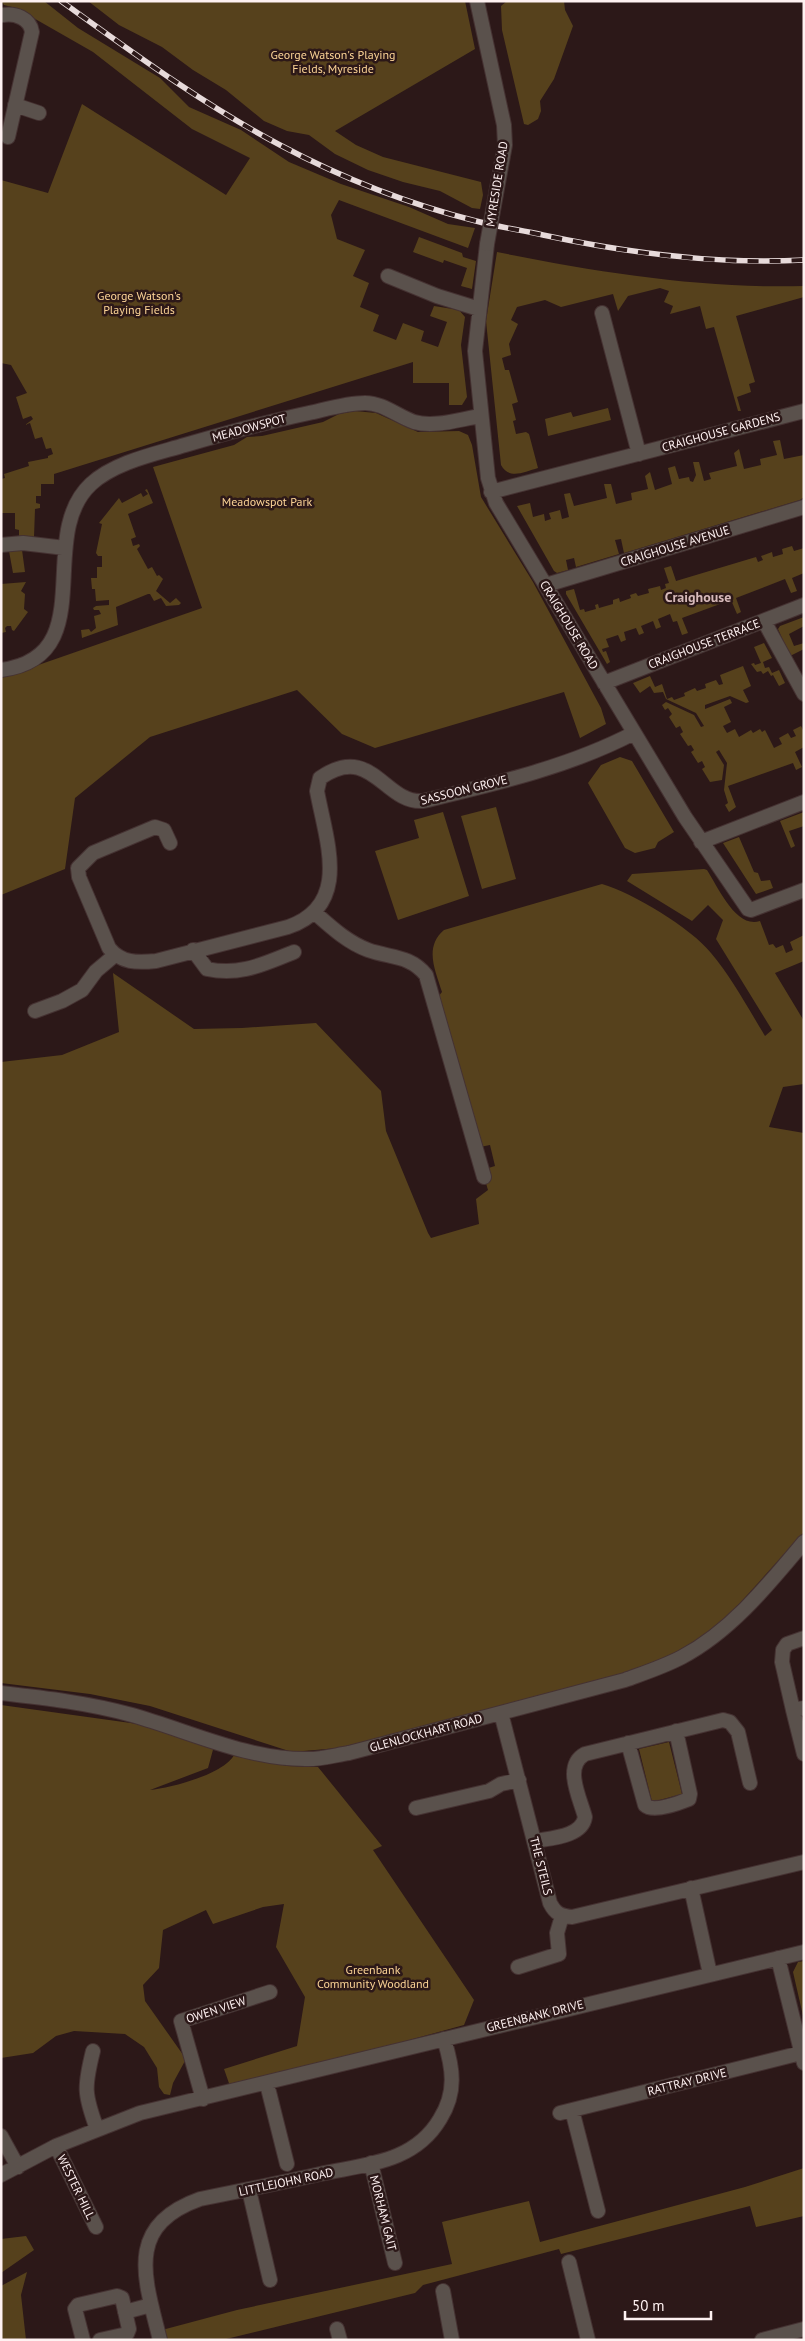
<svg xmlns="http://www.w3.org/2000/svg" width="805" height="2341" viewBox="0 0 805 2341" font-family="'PT Sans',sans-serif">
<rect width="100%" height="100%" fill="#2c1818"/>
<path fill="#56411c" d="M1 1H44L78 28 160 78 189 107 241 130 289 162 341 184 409 207 448 224 475 228 468 248 339 200 331 215 337 239 365 250 353 276 369 283 360 307 379 315 373 331 396 340 403 323 424 331 421 341 438 347 447 322 430 316 434 306 459 310 465 317 461 345 467 397 462 405H449V383H413V362L54 474V484H41V496H36V503L40 504V508L35 509 34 537 19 536V530L15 529V513H1V479L5 478 4 474 29 466 28 462 48 458V456L53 454 51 448 46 449 42 437 35 439 30 423 25 425 33 419 31 416 23 419 16 397 27 393 11 365 1 363V180L48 193 82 104 226 195 250 158 192 129 93 52 16 8 4 5Z
M88 1H465L475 49 335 131 356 145 383 157 481 182 483 195 480 209 472 208 440 191 403 182 368 170 335 154 309 135 287 131 264 121 226 90 193 70 162 47 119 25Z
M507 1H564L565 10 573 26 554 79 540 101 541 111 538 119 528 125 524 124 502 30 501 6Z
M419 237 462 253 463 257 476 261 472 289 461 286 467 268 444 260 443 263 413 252Z
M497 252C596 272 703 289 804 286V297L736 316 755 382 749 384 751 392 737 397 741 411H738L714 327 706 329 700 306 670 314 673 306 664 302 669 291 660 288 628 296 618 311 613 294 561 307 545 300 517 307 511 320 518 324 509 344 511 355 502 358 505 370H509L518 402 512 404 516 420 513 421 516 434 526 432 529 434 538 468C524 472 509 480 501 465L486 321Z
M608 408 611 420 548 436 545 419 571 412 573 417Z
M355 411 376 413 418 432 459 431 468 435 472 445 481 497 533 582 601 708 606 724 580 738 564 692 375 748 342 734 297 690 150 737 75 798 65 869 1 895V678L202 608 153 467 234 445 247 437 262 436 323 422 339 414Z
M780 440 784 459 804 455V497L800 500 624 553 621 539 615 540 619 554 576 567 574 558 566 560 568 570 557 573 554 571 517 506 530 503 533 517 544 514 545 521 551 519 549 513 560 510 562 519 569 517 564 494 570 493 574 506 607 498 604 484H611L616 504 632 500 631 493 648 489 645 476 650 472 655 490 672 484 668 468 675 466 679 479 689 477 690 481 693 482 696 475 693 462H699L704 481 711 479 709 473 737 466 734 453 739 449 744 469 761 465 760 459 777 455 773 441Z
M147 489 153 503 128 514 136 537 131 539 133 546 139 544 140 546 137 549 148 569 152 567 157 576 159 575 163 579 156 591 170 603 176 598 181 603 179 605 166 606 161 598 154 601 150 594H148L116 607 118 625 82 638 81 630 89 629 91 632 96 628 94 616 101 614 99 610H94L93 608 96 606 109 605V600L96 601 95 589H92L91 578H97V567H102V556H98L96 553 102 524 99 523 119 498 122 503 141 493 143 497 148 494 145 490Z
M792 546 794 551 804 548V573L792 578 797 591 791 593 785 579 736 598 741 612 737 614 731 600 682 618 688 633 682 635 677 621 673 622 670 614 658 619 661 627 656 629 653 621 641 626 644 633 639 635 636 628 624 632 626 640 621 642 618 635 606 639 609 647 602 649 603 652 606 651 610 662 607 664 566 594V591L574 589 580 610 584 609 585 612 596 609 595 605 598 604 599 608 613 604V600L619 598 620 602 631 598 630 595 636 593 638 596 649 593 648 589 660 586 661 590 666 588 665 584 669 583 664 568 671 566 676 581 756 557 758 562 763 560 761 556 772 552 773 557 783 554 782 549Z
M22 550 25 572 13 573 9 551Z
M26 582 21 591 25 594 24 609 28 612 14 631 12 630 11 626H7L5 628 6 632 1 633V584Z
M804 617V626L789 634 794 646 804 643V649L790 656 778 629 780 626Z
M764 643 772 658 763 662 765 668 769 667 772 673 779 670 785 683 779 686 773 675 771 676 768 671 763 674 761 671 757 672 751 664 754 663 755 665 761 663 754 647Z
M743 666 751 686 743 690 749 702 746 703 730 696 705 705V709L730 699 732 703 724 707 731 722 723 726 727 733 735 729 739 737 751 730 753 733 760 729 762 732 765 730 774 748 782 744 779 738 788 733 791 738 796 736 793 730 801 726 804 732V747L795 752 802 767 796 770 793 763 728 786 736 807 729 812 725 805 728 803 724 790 727 763 719 750 716 752 724 765 722 780 710 782 702 769 705 767 702 761 698 763 691 752 694 750 691 745 688 746 680 734 683 732 680 726 676 728 669 717 672 714 668 708 665 710 662 705 666 702 694 715 701 727 704 726 696 713 666 699 663 692 654 693 650 686 640 693 633 683 650 676 655 687 662 684 667 699 672 697 674 700 685 696 684 693 695 688 697 691 706 688 705 684 716 680 719 685 723 684 720 675Z
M620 757 632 761 674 832 658 842 655 848 635 853 625 848 588 783 601 765Z
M496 807 516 879 482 889 461 816Z
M443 812 469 896 398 920 375 851 419 838 414 820Z
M804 812V826L789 831 795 846 791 848 780 821Z
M739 837 754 872 758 873 761 881 770 880 773 888 756 894 723 843Z
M704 869 707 870C718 887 736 929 760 921L769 945 773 944 776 948 783 945 786 953 793 950 790 942 804 935V961L775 973 804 1021V1084L783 1087 769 1127 804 1133V1532L740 1603 711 1631 668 1657 641 1668 537 1698 338 1748 292 1752 150 1706 90 1694 1 1683V1062L62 1055 119 1032 113 973 194 1029 242 1028 316 1023 381 1091 386 1131 428 1233 431 1238 479 1224 476 1199 488 1190 482 1170 495 1166 490 1145 480 1147 438 997 442 992C435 970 424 947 444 930L602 884C633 893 691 928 711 953 732 978 748 1008 765 1036L772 1030 716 939 723 920 708 905 692 921 627 881 632 874Z
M1 1705 145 1725 214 1746 208 1768 150 1790C171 1788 224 1774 234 1755L288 1766 318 1767 382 1846 373 1850 474 2000 464 2025 231 2089 224 2069 297 2046 305 1997 276 1947 284 1904 263 1907 213 1924 206 1910 163 1930 159 1968 143 1985 145 2001 186 2059 173 2083 170 2095 164 2094 159 2087 157 2068 144 2047 125 2034 74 2031 56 2036 33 2053 1 2058Z
M669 1742 682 1794 652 1802 639 1749Z
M804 1961V2020L793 1972 798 1962Z
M804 2168V2216L756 2227 750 2206 561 2254 559 2249 423 2285 415 2293 222 2340H165L162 2330 237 2310 452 2264 442 2222 529 2201 540 2242 745 2187Z
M26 2236 34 2250 1 2273V2239Z
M27 2272 21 2295 26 2340H1V2286Z"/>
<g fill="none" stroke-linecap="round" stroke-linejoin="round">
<g stroke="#453232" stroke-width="16">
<path id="minor" d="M477 1 504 125 505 145 496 194
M3 15C15 13 30 18 32 32L8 137
M15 105 39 113
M487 244 475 351 488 478 496 503 685 817 748 909 751 910 804 890
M388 276 437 296 479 309
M602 313 639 454
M491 492 804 411
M1 545 23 543 65 548
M546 585 804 507
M764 621 804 694
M1 670C103 657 34 537 91 484 115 462 155 454 185 445 226 433 267 422 309 413 327 409 347 403 365 403 383 403 397 416 414 422 435 428 460 419 481 416
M604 683 804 605
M701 842 804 802
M170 843 164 830 155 827 93 853 78 868 79 877 109 948C121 963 137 963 156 961L288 927C352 905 326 841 317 791L320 778C372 742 384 804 423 801 494 784 569 767 634 733
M314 912C331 927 347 942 368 950 390 958 410 955 426 975L484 1177
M193 950 207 969C241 976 263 964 294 952
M35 1011 62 1001 82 990 96 971 115 955
M1 1693C45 1698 89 1703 132 1715 189 1731 248 1760 308 1759 322 1759 336 1755 349 1753L625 1680C644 1673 663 1667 682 1657 731 1631 768 1585 804 1542
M804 1708 793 1710 804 1754
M793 1710 782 1662 783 1650 787 1644 804 1638
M501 1713 550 1903C555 1913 560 1916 572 1917L804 1862
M628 1743 645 1805C653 1813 679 1803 689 1799L690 1794 676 1731
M416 1808 489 1791 501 1784 519 1780
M535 1841C550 1838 582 1837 585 1817 580 1798 563 1766 585 1754L723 1720 730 1722 738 1732 750 1783
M691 1888 710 1974
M778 1958 804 2063
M518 1967 559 1954 557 1933 562 1916
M93 2051C84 2087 84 2094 97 2129
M267 2084 287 2164
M203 2099 181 2021 270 1992
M572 2110 598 2211
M560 2113 801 2053
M1 2136 18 2167
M56 2146 96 2227
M371 2163 395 2263
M1 2175 56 2146 140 2113 804 1952
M249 2190 270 2280
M569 2262 588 2340
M443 2291 452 2340
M125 2312 151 2305
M337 2329 340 2340
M83 2340 75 2309 78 2305 117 2296 122 2298 129 2329 127 2334 100 2340
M160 2340C145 2279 124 2226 200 2199 240 2191 280 2183 320 2174 366 2164 414 2163 440 2119 457 2092 453 2068 444 2039
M762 2340 804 2329"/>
</g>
<use href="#minor" stroke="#5a514c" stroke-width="14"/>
<g stroke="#e7dada" stroke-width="5.5">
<path id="rail" d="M61 1C132 52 204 105 280 145 342 178 408 204 476 221 498 227 521 230 543 235 628 253 716 265 804 260"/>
</g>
<use href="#rail" stroke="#2c1818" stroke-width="4" stroke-dasharray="11" stroke-linecap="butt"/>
<g stroke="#453232" stroke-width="16" stroke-linecap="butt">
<path id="minor-bridge" d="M487 244 496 194"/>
</g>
<use href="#minor-bridge" stroke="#5a514c" stroke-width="14"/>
</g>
<g text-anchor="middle" stroke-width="5" stroke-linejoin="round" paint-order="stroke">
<g font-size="12" fill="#fcd496" stroke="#2c1818">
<text x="333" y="59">George Watson's Playing<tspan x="333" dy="14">Fields, Myreside</tspan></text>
<text x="139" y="300">George Watson's<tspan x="139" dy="14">Playing Fields</tspan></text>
<text x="267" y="506">Meadowspot Park</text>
<text x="373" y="1974">Greenbank<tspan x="373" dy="14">Community Woodland</tspan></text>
</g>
<g font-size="12" fill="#fef1f1" stroke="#2c1818">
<text transform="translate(497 184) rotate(-81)" y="4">MYRESIDE ROAD</text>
<text transform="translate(249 428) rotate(-15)" y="4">MEADOWSPOT</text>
<text transform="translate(721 432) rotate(-15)" y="4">CRAIGHOUSE GARDENS</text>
<text transform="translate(675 546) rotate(-17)" y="4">CRAIGHOUSE AVENUE</text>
<text transform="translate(569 625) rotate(59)" y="4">CRAIGHOUSE ROAD</text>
<text transform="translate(704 644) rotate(-21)" y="4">CRAIGHOUSE TERRACE</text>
<text transform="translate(464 790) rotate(-14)" y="4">SASSOON GROVE</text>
<text transform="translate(426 1733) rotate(-15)" y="4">GLENLOCKHART ROAD</text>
<text transform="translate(541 1866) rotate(76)" y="4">THE STEILS</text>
<text transform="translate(216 2010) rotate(-18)" y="4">OWEN VIEW</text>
<text transform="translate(535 2016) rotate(-14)" y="4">GREENBANK DRIVE</text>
<text transform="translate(687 2082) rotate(-14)" y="4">RATTRAY DRIVE</text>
<text transform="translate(286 2182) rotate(-12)" y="4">LITTLEJOHN ROAD</text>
<text transform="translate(76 2187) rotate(64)" y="4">WESTER HILL</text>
<text transform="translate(383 2213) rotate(76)" y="4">MORHAM GAIT</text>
</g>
<g font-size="14" font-weight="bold" fill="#d7baba" stroke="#2c1818">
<text x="698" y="602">Craighouse</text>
</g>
</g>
<rect width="805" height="2341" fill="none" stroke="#fef1f1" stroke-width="5"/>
<path d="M625 2311v8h86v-8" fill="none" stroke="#fef1f1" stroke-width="2.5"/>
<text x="632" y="2311" font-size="15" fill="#fef1f1" stroke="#2c1818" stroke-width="4" paint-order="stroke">50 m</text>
</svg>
